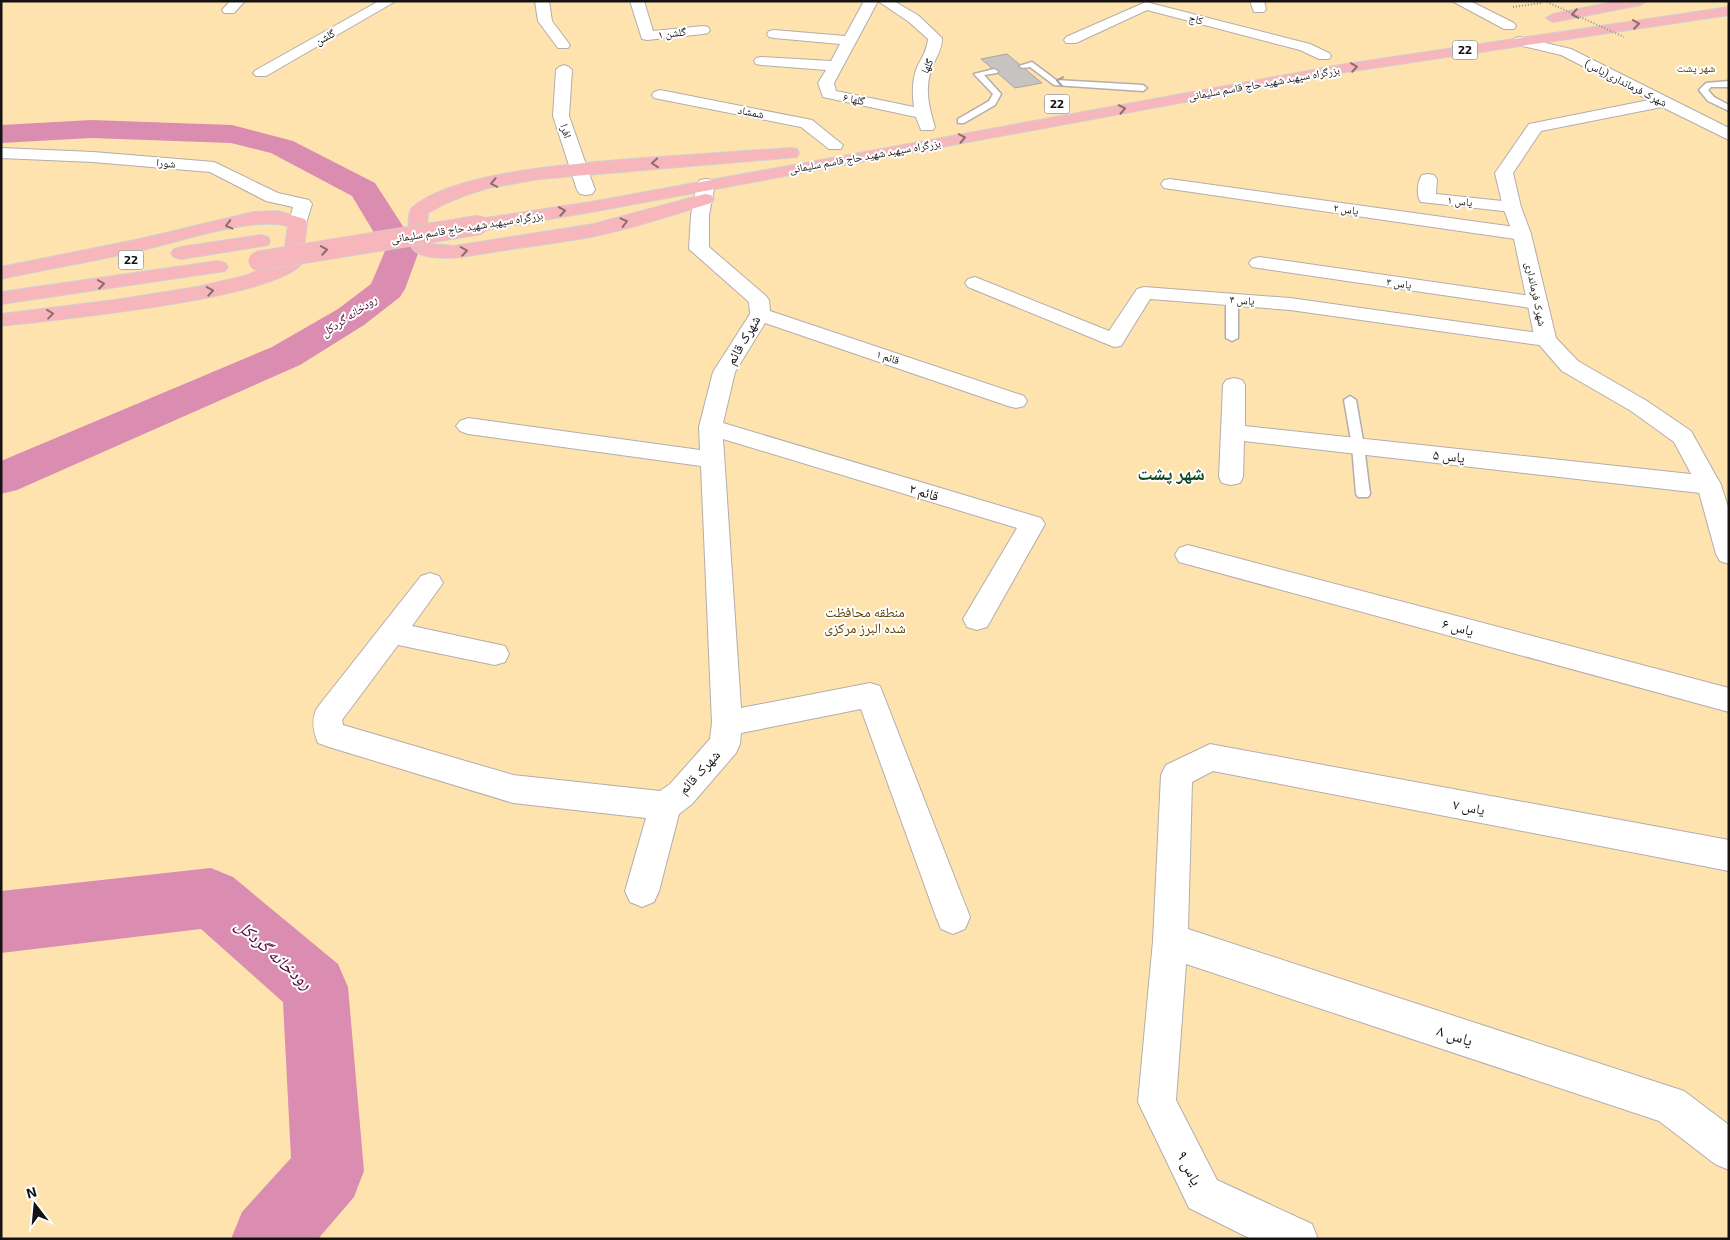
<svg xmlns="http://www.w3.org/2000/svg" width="1730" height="1240" viewBox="0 0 1730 1240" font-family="'Exo 2','Noto Naskh Arabic',sans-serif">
<rect width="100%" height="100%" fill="#f9f4f2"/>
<path fill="#ffe3ae" d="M1 1H1729V1239H1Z"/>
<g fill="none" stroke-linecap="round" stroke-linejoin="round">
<path fill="#da8db1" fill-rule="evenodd" d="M91 120 232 125 293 141 375 183 419 251 405 289 400 297 364 325 300 365 17 490 1 494V461L272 347 338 309 371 284 385 251 352 196 271 153 231 143 91 138 1 143V125Z
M211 868 233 877 338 964 348 987 364 1171 354 1197 318 1239H231L242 1212 291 1158 283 1002 201 929 1 953V891Z"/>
</g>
<path fill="#c7c3c0" stroke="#a8a4a1" d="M1007 54 1042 83 1015 88 981 59Z"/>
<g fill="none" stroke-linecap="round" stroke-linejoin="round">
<g stroke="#b3adac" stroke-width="3">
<path id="service" d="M1032 62 1056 80 1143 85 1147 88 1143 91 1054 85 1030 67 1023 68 1019 66Z
M994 69 998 71 997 73 984 75 1001 94 995 105 964 123H958V119L989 101 993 94 974 74Z
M1729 81V87H1711L1708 90 1714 97 1729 105V111L1708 101 1699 90 1706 83Z
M1232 296 1238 299V338L1232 341 1226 338V299Z
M1350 396 1356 400 1364 446 1370 494 1368 497H1358L1356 494 1352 446 1344 400Z"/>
</g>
<g stroke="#b3adac" stroke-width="2">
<path id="minor" d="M230 1H245L234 13H224L222 10Z
M379 1H396L266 76H256L253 73 256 70Z
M535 1H549L552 21 570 45 568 48H558L538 21Z
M630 1H644L653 31 703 26 708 27 710 30 708 33 703 34 647 40 642 39Z
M864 1H894L919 16 942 38C942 50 936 57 932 68 924 87 929 108 935 127L933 130H921L916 117 823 97 818 83 826 70 761 65 756 64 754 61 756 58 761 57 831 61 840 44 774 38 769 37 767 34 769 31 774 30 845 36ZM878 1 909 22 928 39C927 49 923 56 918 65 912 78 912 93 914 107L836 91 834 83Z
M1250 1H1264L1266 9 1264 12H1254Z
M1146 2 1310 44 1329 53 1331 56 1329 59H1319L1300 50 1147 10 1076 43H1066L1064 40 1066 37Z
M564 65 569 67 572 70 569 116 595 190 592 194 586 195 580 194 577 190 553 116 556 70 559 67Z
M660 90 812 120 843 145 841 149H829L801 127 654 98 652 95 654 92Z
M1 148 93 152 214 162 278 193 309 200 312 204 305 227 298 229 291 227 289 223 293 207 266 201 210 172 93 162 1 158Z
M1428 174 1434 175 1437 179 1436 194 1512 202 1518 203 1521 207 1518 211 1512 212 1421 202C1416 196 1417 182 1422 175Z
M706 179 712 180 715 184 709 215V247L766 296 769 300 770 311 1024 396 1027 401 1024 406 1016 408 1008 406 765 323 735 372 723 423 1041 518 1045 524 987 627 977 630 967 627 963 619 1017 528 723 439 741 708 870 683 880 686 970 917 965 929 953 934 941 929 936 917 861 709 741 733 740 744 736 753 692 804 679 814 659 891 654 902 642 907 630 902 625 891 646 818 513 803 329 747 318 743C313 731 311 720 317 708L421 576 430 573 439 576 443 583 412 626 505 646 509 654 505 662 495 665 398 645 342 720 343 725 513 775 660 791 670 784 710 739 712 723 701 466 468 434 460 431 456 426 460 421 468 418 700 450 699 427 713 372 750 314 749 302 689 249 691 215 697 184 700 180Z
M1170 179 1522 228 1529 230 1531 234 1529 238 1522 240 1164 188 1161 184 1164 180Z
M1259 257 1538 297 1545 299 1548 303 1545 307 1538 309 1252 267 1249 263 1252 259Z
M975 277 1109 331 1137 289 1144 287 1290 298 1546 334 1553 335 1557 340 1553 345 1546 346 1290 310 1150 299 1121 346 1114 347 968 287 965 283 968 279Z
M1234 378 1242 380 1245 385V426L1709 476 1718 479 1721 485 1718 491 1709 494 1244 441 1243 477 1240 483 1231 485 1222 483 1219 477 1223 385 1226 380Z
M1188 545 1729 688V712L1179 562 1175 555 1179 548Z
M1210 744 1729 840V871L1213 771 1192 782 1188 929 1684 1091 1729 1125V1170L1715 1164 1659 1121 1186 964 1176 1100 1217 1180 1312 1224 1318 1239H1251L1189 1208 1138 1102 1153 941 1161 775 1166 765Z"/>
</g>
<g stroke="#b3adac" stroke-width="2">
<path id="tertiary" d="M1452 1H1470L1514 23 1516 26 1514 29H1504Z
M1520 37 1571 49 1729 128V140L1662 107 1541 131 1513 173 1521 207 1531 234 1556 338 1578 361 1647 401 1691 431 1721 485 1729 510V564L1720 561 1716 554 1697 485 1674 442 1631 411 1562 371 1535 340 1513 234 1503 207 1495 173 1529 124 1649 100 1561 55 1515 44 1513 41 1515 38Z"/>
</g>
<g stroke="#d0d0d0" stroke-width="2">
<path id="trunk" d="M1618 1H1647L1640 5 1553 22 1546 18 1553 14Z
M1729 7V15L1346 72 591 212 479 231 472 229 470 225 472 221 479 219 591 202 1346 64Z
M791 148 797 149 799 153 797 157 539 179 488 188 466 195 444 204 428 213 427 226 430 244 454 246 594 224 705 194 711 195 714 199 711 203C673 215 634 228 595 236 566 242 535 245 505 250 482 253 438 265 416 252 410 248 410 239 409 232 409 225 407 212 413 207 457 170 587 163 644 158 693 155 742 151 791 148Z
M277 211 305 219 307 223 302 263C277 299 51 320 1 326V314L115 300 197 287 245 276 283 260 288 226C252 216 178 242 139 251 94 261 47 269 1 279V267L140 239 254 212Z
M261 235 268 237 270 241 268 245 181 259 174 257 171 253 174 249 181 247Z
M218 261 225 263 228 267 225 271 1 304V292Z"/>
</g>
<path stroke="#999594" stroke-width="2" stroke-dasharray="1 2" stroke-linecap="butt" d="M1513 7 1542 3"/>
<use href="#service" fill="#fff" fill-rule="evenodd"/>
<use href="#minor" fill="#fff" fill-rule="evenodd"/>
<use href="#tertiary" fill="#fff" fill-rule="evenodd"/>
<use href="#trunk" fill="#f6b6bb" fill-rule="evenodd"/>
<g stroke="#d0d0d0" stroke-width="21" stroke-linecap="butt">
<path id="trunk-bridge" d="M258 261 479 225"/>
</g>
<path stroke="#999594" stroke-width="2" stroke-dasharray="1 2" stroke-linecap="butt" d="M1547 2 1624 37"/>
<use href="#trunk-bridge" stroke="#f6b6bb" stroke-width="19"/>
</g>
<defs><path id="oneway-chevron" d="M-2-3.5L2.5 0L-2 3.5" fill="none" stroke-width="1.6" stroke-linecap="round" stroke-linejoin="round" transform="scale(1.25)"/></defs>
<g stroke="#906c6f">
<use href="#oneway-chevron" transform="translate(1575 14) rotate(170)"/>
<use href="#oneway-chevron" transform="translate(1636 24) rotate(-8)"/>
<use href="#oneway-chevron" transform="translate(1354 67) rotate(-9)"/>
<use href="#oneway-chevron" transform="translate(1122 109) rotate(-11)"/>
<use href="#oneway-chevron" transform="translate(962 138) rotate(-11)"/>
<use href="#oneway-chevron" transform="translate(655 163) rotate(175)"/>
<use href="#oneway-chevron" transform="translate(494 183) rotate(169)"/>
<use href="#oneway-chevron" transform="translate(562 211) rotate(-9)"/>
<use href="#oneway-chevron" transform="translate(624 222) rotate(-14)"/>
<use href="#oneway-chevron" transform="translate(229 225) rotate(165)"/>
<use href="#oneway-chevron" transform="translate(324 250) rotate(-9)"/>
<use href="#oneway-chevron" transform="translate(464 251) rotate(-9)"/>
<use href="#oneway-chevron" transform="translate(101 284) rotate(-8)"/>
<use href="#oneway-chevron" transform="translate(210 291) rotate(-10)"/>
<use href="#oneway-chevron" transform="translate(50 314) rotate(-7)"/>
</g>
<use stroke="#a1a0a0" href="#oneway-chevron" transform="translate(1060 81) rotate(-169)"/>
<g text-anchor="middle" stroke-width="4" stroke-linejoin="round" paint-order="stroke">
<g font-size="11" fill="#141212" stroke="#fff">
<text transform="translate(1196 19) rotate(15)" y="4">کاج</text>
<text transform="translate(672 33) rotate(-7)" y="4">گلشن ۱</text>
<text transform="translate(325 37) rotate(-29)" y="4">گلشن</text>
<text transform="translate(927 66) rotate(-65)" y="4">گلها</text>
<text transform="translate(1264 83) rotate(-10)" y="4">بزرگراه سپهبد شهید حاج قاسم سلیمانی</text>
<text transform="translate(1626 83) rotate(27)" y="4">شهرک فرمانداری(یاس)</text>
<text transform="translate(854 99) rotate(12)" y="4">گلها ۶</text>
<text transform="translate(751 112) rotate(11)" y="4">شمشاد</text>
<text transform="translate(566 131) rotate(72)" y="4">افرا</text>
<text transform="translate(865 156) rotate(-10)" y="4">بزرگراه سپهبد شهید حاج قاسم سلیمانی</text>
<text transform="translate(166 163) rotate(5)" y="4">شورا</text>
<text transform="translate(1460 201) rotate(6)" y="4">یاس ۱</text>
<text transform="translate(1346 209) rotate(8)" y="4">یاس ۲</text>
<text transform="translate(467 227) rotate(-9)" y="4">بزرگراه سپهبد شهید حاج قاسم سلیمانی</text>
<text transform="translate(1399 283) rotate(8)" y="4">یاس ۳</text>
<text transform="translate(1536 294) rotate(78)" y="4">شهرک فرمانداری</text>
<text transform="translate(1242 300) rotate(4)" y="4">یاس ۴</text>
<text transform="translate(888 357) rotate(19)" y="4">قائم ۱</text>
</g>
<g font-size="11" fill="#5b4101" stroke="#fff">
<text x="1696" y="72">شهر پشت</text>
</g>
<g fill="#fff" stroke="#5a5959" stroke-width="1">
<rect x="1452.5" y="40.5" width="25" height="19" rx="4"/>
<rect x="1044.5" y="94.5" width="25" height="19" rx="4"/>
<rect x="118.5" y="250.5" width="25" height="19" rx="4"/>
</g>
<g font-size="12" font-weight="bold" fill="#141212">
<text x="1465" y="54">22</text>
<text x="1057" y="108">22</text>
<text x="131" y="264">22</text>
</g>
<g font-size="12" font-style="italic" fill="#4f0a32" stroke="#fff">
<text transform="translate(349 316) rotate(-34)" y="4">رودخانه گردکل</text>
</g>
<g font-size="14" fill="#141212" stroke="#fff">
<text transform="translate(743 340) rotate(-60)" y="5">شهرک قائم</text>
<text transform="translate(1449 456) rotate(6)" y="5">یاس ۵</text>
<text transform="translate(924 492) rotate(17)" y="5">قائم ۲</text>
<text transform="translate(1458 627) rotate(15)" y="5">یاس ۶</text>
<text transform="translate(699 772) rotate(-47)" y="5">شهرک قائم</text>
<text transform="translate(1469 807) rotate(11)" y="5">یاس ۷</text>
</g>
<g font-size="14" fill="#5b4101" stroke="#fff">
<text x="865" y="617">منطقه محافظت<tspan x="865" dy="16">شده البرز مرکزی</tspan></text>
</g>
<g font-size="16" fill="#141212" stroke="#fff">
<text transform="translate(1455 1035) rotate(18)" y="6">یاس ۸</text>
<text transform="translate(1190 1168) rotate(63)" y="6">یاس ۹</text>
</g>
<g font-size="18" font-style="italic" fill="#4f0a32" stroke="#fff">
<text transform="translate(274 954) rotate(42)" y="6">رودخانه گردکل</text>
</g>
<g font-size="19" font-weight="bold" fill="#114827" stroke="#fff">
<text x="1171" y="480">شهر پشت</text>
</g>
</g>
<rect width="1730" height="1240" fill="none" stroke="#141212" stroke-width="5"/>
<g transform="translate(35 1205) rotate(344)" stroke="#ffffff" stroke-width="4" paint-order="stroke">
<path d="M0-4L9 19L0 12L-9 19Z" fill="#141212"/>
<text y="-8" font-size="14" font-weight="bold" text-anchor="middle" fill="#141212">N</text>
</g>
</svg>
